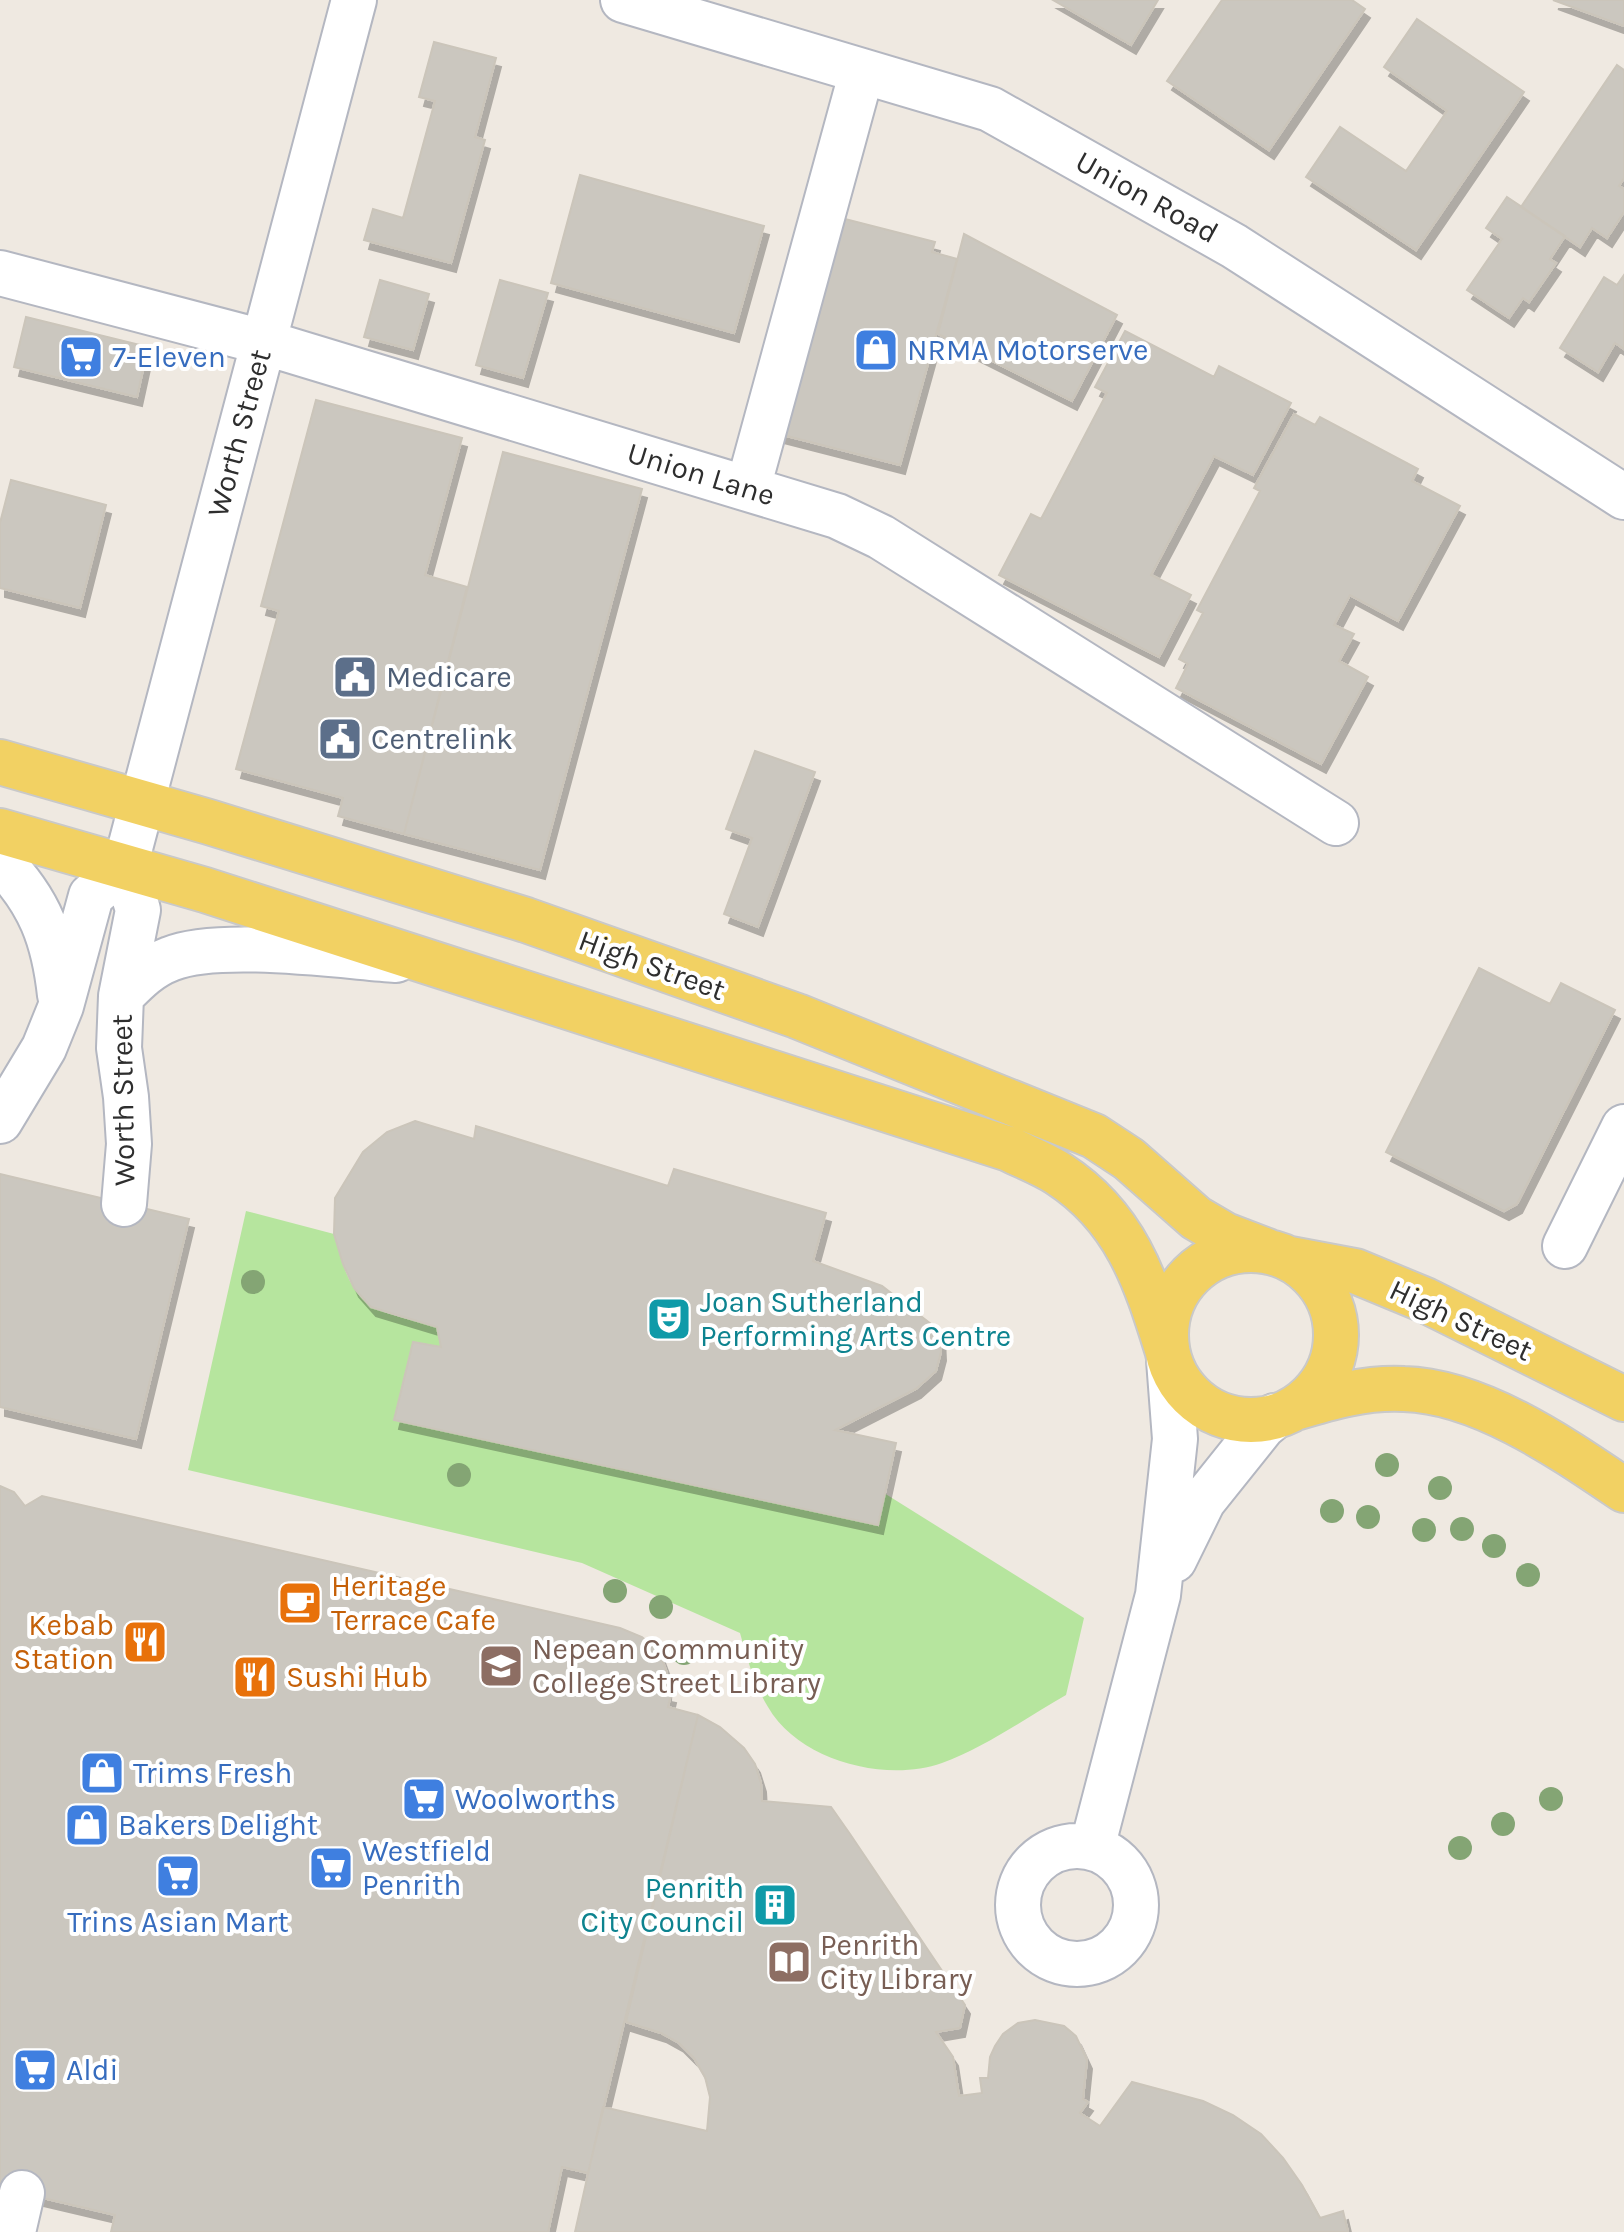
<svg xmlns="http://www.w3.org/2000/svg" width="1624" height="2232" viewBox="0 0 1624 2232" font-family="Karla,sans-serif">
<defs>
<filter id="shadow"><feDropShadow dx="5" dy="9" stdDeviation="0" flood-color="#0004"/></filter>
</defs>
<rect width="100%" height="100%" fill="#efe9e1"/>
<path fill="#b6e59e" d="M246 1211 334 1234C341 1258 348 1291 371 1306 383 1314 421 1322 437 1327L441 1347 413 1342 395 1420 877 1525 884 1493 1084 1618 1066 1695C1026 1718 985 1747 942 1763 886 1783 799 1761 768 1707 754 1684 747 1658 740 1633L582 1563 188 1470Z"/>
<path fill="#cbc7bf" stroke="#cbc5ba" stroke-width="2" filter="url(#shadow)" d="M1053 0H1158L1131 45Z
M1222 0H1352L1365 9 1269 150 1167 81Z
M1553 0H1624V26Z
M1417 19 1524 92 1416 250 1306 177 1340 127 1406 171 1447 111 1384 67Z
M434 42 496 58 475 137 485 140 451 263 364 240 373 209 403 218 435 101 419 97Z
M1617 65 1624 70V178L1619 186 1624 189V212L1607 238 1592 228 1580 247 1521 207Z
M580 175 764 226 734 333 551 283Z
M1507 197 1565 236 1550 259 1556 263 1529 302 1523 298 1509 318 1467 290 1502 239 1486 228Z
M841 218 935 242 932 252 957 259 900 465 775 433Z
M964 234 1117 315 1072 401 938 334Z
M1624 275V349L1615 343 1598 372 1560 348 1604 277 1617 285Z
M380 280 429 294 413 350 364 337Z
M500 280 548 293 523 378 476 365Z
M26 317 148 347 137 397 14 367Z
M1125 331 1214 377 1219 366 1291 403 1253 475 1214 456 1151 575 1191 595 1159 657 999 575 1031 514 1041 519 1107 393 1095 387Z
M316 400 462 438 425 575 467 587 404 834 338 816 343 798 236 769 279 611 261 606Z
M1294 414 1315 425 1320 417 1418 469 1412 481 1460 506 1398 621 1350 595 1334 625 1354 634 1339 661 1368 677 1321 764 1176 688 1188 664 1179 659 1203 613 1197 610 1260 491 1254 488Z
M503 452 642 489 540 870 404 834Z
M11 480 106 505 80 608 0 588V523Z
M755 751 815 772 758 927 724 914 752 838 726 829Z
M1479 968 1550 1004 1561 983 1615 1010 1517 1204 1504 1211 1386 1152Z
M415 1121 474 1139 476 1126 668 1186 674 1169 826 1213 813 1261 882 1286 940 1331 941 1352 936 1371 916 1389 835 1430 896 1443 878 1525 394 1420 413 1342 441 1347 437 1327 371 1307 354 1288 343 1264 334 1234 335 1198 363 1152 387 1132Z
M0 1174 189 1219 136 1439 0 1407Z
M0 1486 14 1492 25 1506 42 1496 620 1628 642 1637 659 1651 667 1673 666 1693 671 1694 668 1707 698 1715 588 2173 562 2167 548 2232H111L115 2215 0 2188Z
M698 1715 720 1727 744 1748 755 1764 761 1783 762 1801 831 1807 850 1834 965 2005 960 2028 936 2032 953 2057 959 2096 982 2093 980 2078H988L990 2057 995 2046 1003 2034 1018 2023 1035 2020 1064 2026 1076 2036 1087 2060 1083 2099 1088 2102 1080 2113 1100 2126 1132 2082 1203 2101 1233 2115 1261 2134 1283 2158 1302 2185 1320 2218 1343 2211 1348 2232H575L603 2107 707 2131 710 2097 705 2077 694 2058 679 2043 661 2033 626 2022Z"/>
<g fill="none" stroke-linecap="round" stroke-linejoin="round">
<g stroke="#b4b7c1" stroke-width="48">
<path id="minor" d="M623 0 990 109 1234 246 1624 497
M0 273 263 342 837 516 881 537 1336 823
M748 488 862 71
M0 861C40 901 54 940 60 995
M121 996C136 981 149 967 170 959 219 939 340 956 396 960
M0 1121 44 1048 61 1006 91 896 125 867
M124 1204 129 1144 126 1097 119 1048 121 996 138 910 125 867 354 0
M1565 1246 1624 1127
M1174 1560 1203 1501 1263 1426 1275 1416
M1018 1905a59 59 0 1 1 118 0a59 59 0 1 1-118 0Z
M1092 1848 1158 1595 1175 1439 1169 1360
M13 2232 22 2193"/>
</g>
<g stroke="#c9c9c9" stroke-width="48">
<path id="major" d="M0 762 209 822 526 920 797 1016 1094 1136 1129 1159 1196 1218 1225 1235 1267 1251
M0 831 205 890 1009 1149C1025 1157 1044 1164 1059 1174 1125 1217 1145 1278 1167 1349
M1166 1335a85 85 0 1 1 170 0a85 85 0 1 1-170 0Z
M1291 1259 1355 1271 1425 1300 1624 1399
M1295 1408C1331 1397 1366 1387 1404 1389 1480 1391 1562 1448 1624 1490"/>
</g>
<use href="#minor" stroke="#fff" stroke-width="44"/>
<use href="#major" stroke="#f2d163" stroke-width="44"/>
</g>
<g fill="#84a574">
<circle cx="253" cy="1282" r="12"/>
<circle cx="1387" cy="1465" r="12"/>
<circle cx="459" cy="1475" r="12"/>
<circle cx="1440" cy="1488" r="12"/>
<circle cx="1332" cy="1511" r="12"/>
<circle cx="1368" cy="1517" r="12"/>
<circle cx="1462" cy="1529" r="12"/>
<circle cx="1424" cy="1530" r="12"/>
<circle cx="1494" cy="1546" r="12"/>
<circle cx="1528" cy="1575" r="12"/>
<circle cx="615" cy="1591" r="12"/>
<circle cx="661" cy="1607" r="12"/>
<circle cx="684" cy="1653" r="12"/>
<circle cx="1551" cy="1799" r="12"/>
<circle cx="1503" cy="1824" r="12"/>
<circle cx="1460" cy="1848" r="12"/>
</g>
<defs>
<g id="shop-square" transform="scale(2.3)"><rect x="-9" y="-9" width="18" height="18" rx="4" fill="#3f7fe0" stroke="#fff"/><path d="M-5-2.5h2.3a2.7 3.5 0 0 1 5.4 0H5L5.5 6h-11ZM-1.5-2.5h3a1.5 2.3 0 0 0-3 0Z" fill="#fff"/></g>
<g id="supermarket-square" transform="scale(2.3)"><rect x="-9" y="-9" width="18" height="18" rx="4" fill="#3f7fe0" stroke="#fff"/><path d="M-6-5.5h2.5l.6 2H6L4.5 2H-2.5L-4.4-4H-6ZM-1.5 3.2a1.3 1.3 0 1 0 .1 0ZM3 3.2a1.3 1.3 0 1 0 .1 0Z" fill="#fff"/></g>
<g id="civic-square" transform="scale(2.3)"><rect x="-9" y="-9" width="18" height="18" rx="4" fill="#5c6f8a" stroke="#fff"/><path d="M-.6-6.5H3V-4.5H.6V-3L4-1V1h2V6H-6V1h2V-1L-.6-3ZM-1.2 2.5V6h2.4V2.5Z" fill="#fff"/></g>
<g id="theatre-square" transform="scale(2.3)"><rect x="-9" y="-9" width="18" height="18" rx="4" fill="#0f9aa8" stroke="#fff"/><path d="M-5-5.5Q0-4 5-5.5V0Q5 5 0 6Q-5 5-5 0ZM-3.3-2.5H-1v1.5H-3.3ZM1-2.5H3.3v1.5H1ZM-2.8 1Q0 5.5 2.8 1Z" fill="#fff"/></g>
<g id="cafe-square" transform="scale(2.3)"><rect x="-9" y="-9" width="18" height="18" rx="4" fill="#e8710a" stroke="#fff"/><path d="M-5.5-4.5H6V0H3Q3 3.5 0 3.5H-2.5Q-5.5 3.5-5.5 0ZM3-3.2v2h1.7v-2ZM-6 4.5H4V6H-6Z" fill="#fff"/></g>
<g id="restaurant-square" transform="scale(2.3)"><rect x="-9" y="-9" width="18" height="18" rx="4" fill="#e8710a" stroke="#fff"/><path d="M-5-6h1v4h1v-4h1v4h1v-4h1v5L-1.5 .5V6h-2V.5L-5-1ZM5-6V6H3V1.5H1.5Q1.5-4 5-6Z" fill="#fff"/></g>
<g id="university-square" transform="scale(2.3)"><rect x="-9" y="-9" width="18" height="18" rx="4" fill="#8d6e63" stroke="#fff"/><path d="M0-5L7-2L0 1L-7-2ZM-4 1L0 2.5L4 1V4Q0 6-4 4Z" fill="#fff"/></g>
<g id="building-square" transform="scale(2.3)"><rect x="-9" y="-9" width="18" height="18" rx="4" fill="#0f9aa8" stroke="#fff"/><path d="M-4-6H4V6H1V3H-1V6H-4ZM-2.5-4.3h1.7v1.8h-1.7ZM.8-4.3h1.7v1.8H.8ZM-2.5-1h1.7V.8h-1.7ZM.8-1h1.7V.8H.8Z" fill="#fff"/></g>
<g id="library-square" transform="scale(2.3)"><rect x="-9" y="-9" width="18" height="18" rx="4" fill="#8d6e63" stroke="#fff"/><path d="M-6-4Q-3-5.5-.7-3.5V5Q-3 3-6 4ZM6-4Q3-5.5 .7-3.5V5Q3 3 6 4Z" fill="#fff"/></g>
</defs>
<g fill-rule="evenodd">
<use href="#shop-square" x="876" y="350"/>
<use href="#supermarket-square" x="81" y="357"/>
<use href="#civic-square" x="355" y="677"/>
<use href="#civic-square" x="340" y="739"/>
<use href="#theatre-square" x="669" y="1319"/>
<use href="#cafe-square" x="300" y="1603"/>
<use href="#restaurant-square" x="145" y="1642"/>
<use href="#university-square" x="501" y="1666"/>
<use href="#restaurant-square" x="255" y="1677"/>
<use href="#shop-square" x="102" y="1773"/>
<use href="#supermarket-square" x="424" y="1799"/>
<use href="#shop-square" x="87" y="1825"/>
<use href="#supermarket-square" x="331" y="1868"/>
<use href="#supermarket-square" x="178" y="1876"/>
<use href="#building-square" x="775" y="1905"/>
<use href="#library-square" x="789" y="1962"/>
<use href="#supermarket-square" x="35" y="2070"/>
</g>
<g text-anchor="middle" stroke-width="8" stroke-linejoin="round" paint-order="stroke">
<g font-size="30" fill="#2e2e2e" stroke="#fff">
<text transform="translate(1147 197) rotate(29)" y="10">Union Road</text>
<text transform="translate(239 433) rotate(-75)" y="10">Worth Street</text>
<text transform="translate(701 474) rotate(17)" y="10">Union Lane</text>
<text transform="translate(652 965) rotate(20)" y="10">High Street</text>
<text transform="translate(123 1100) rotate(-91)" y="10">Worth Street</text>
<text transform="translate(1461 1320) rotate(25)" y="10">High Street</text>
</g>
<g font-size="30" fill="#366cbe" stroke="#fff" text-anchor="start">
<text x="907" y="360">NRMA Motorserve</text>
<text x="112" y="367">7-Eleven</text>
<text x="133" y="1783">Trims Fresh</text>
<text x="455" y="1809">Woolworths</text>
<text x="118" y="1835">Bakers Delight</text>
<text x="362" y="1861">Westfield<tspan x="362" dy="34">Penrith</tspan></text>
<text x="178" y="1932" text-anchor="middle">Trins Asian Mart</text>
<text x="66" y="2080">Aldi</text>
</g>
<g font-size="30" fill="#4e5e75" stroke="#fff" text-anchor="start">
<text x="386" y="687">Medicare</text>
<text x="371" y="749">Centrelink</text>
</g>
<g font-size="30" fill="#0d838f" stroke="#fff" text-anchor="start">
<text x="700" y="1312">Joan Sutherland<tspan x="700" dy="34">Performing Arts Centre</tspan></text>
<text x="744" y="1898" text-anchor="end">Penrith<tspan x="744" dy="34">City Council</tspan></text>
</g>
<g font-size="30" fill="#c56008" stroke="#fff" text-anchor="start">
<text x="331" y="1596">Heritage<tspan x="331" dy="34">Terrace Cafe</tspan></text>
<text x="114" y="1635" text-anchor="end">Kebab<tspan x="114" dy="34">Station</tspan></text>
<text x="286" y="1687">Sushi Hub</text>
</g>
<g font-size="30" fill="#785e54" stroke="#fff" text-anchor="start">
<text x="532" y="1659">Nepean Community<tspan x="532" dy="34">College Street Library</tspan></text>
<text x="820" y="1955">Penrith<tspan x="820" dy="34">City Library</tspan></text>
</g>
</g>
</svg>
